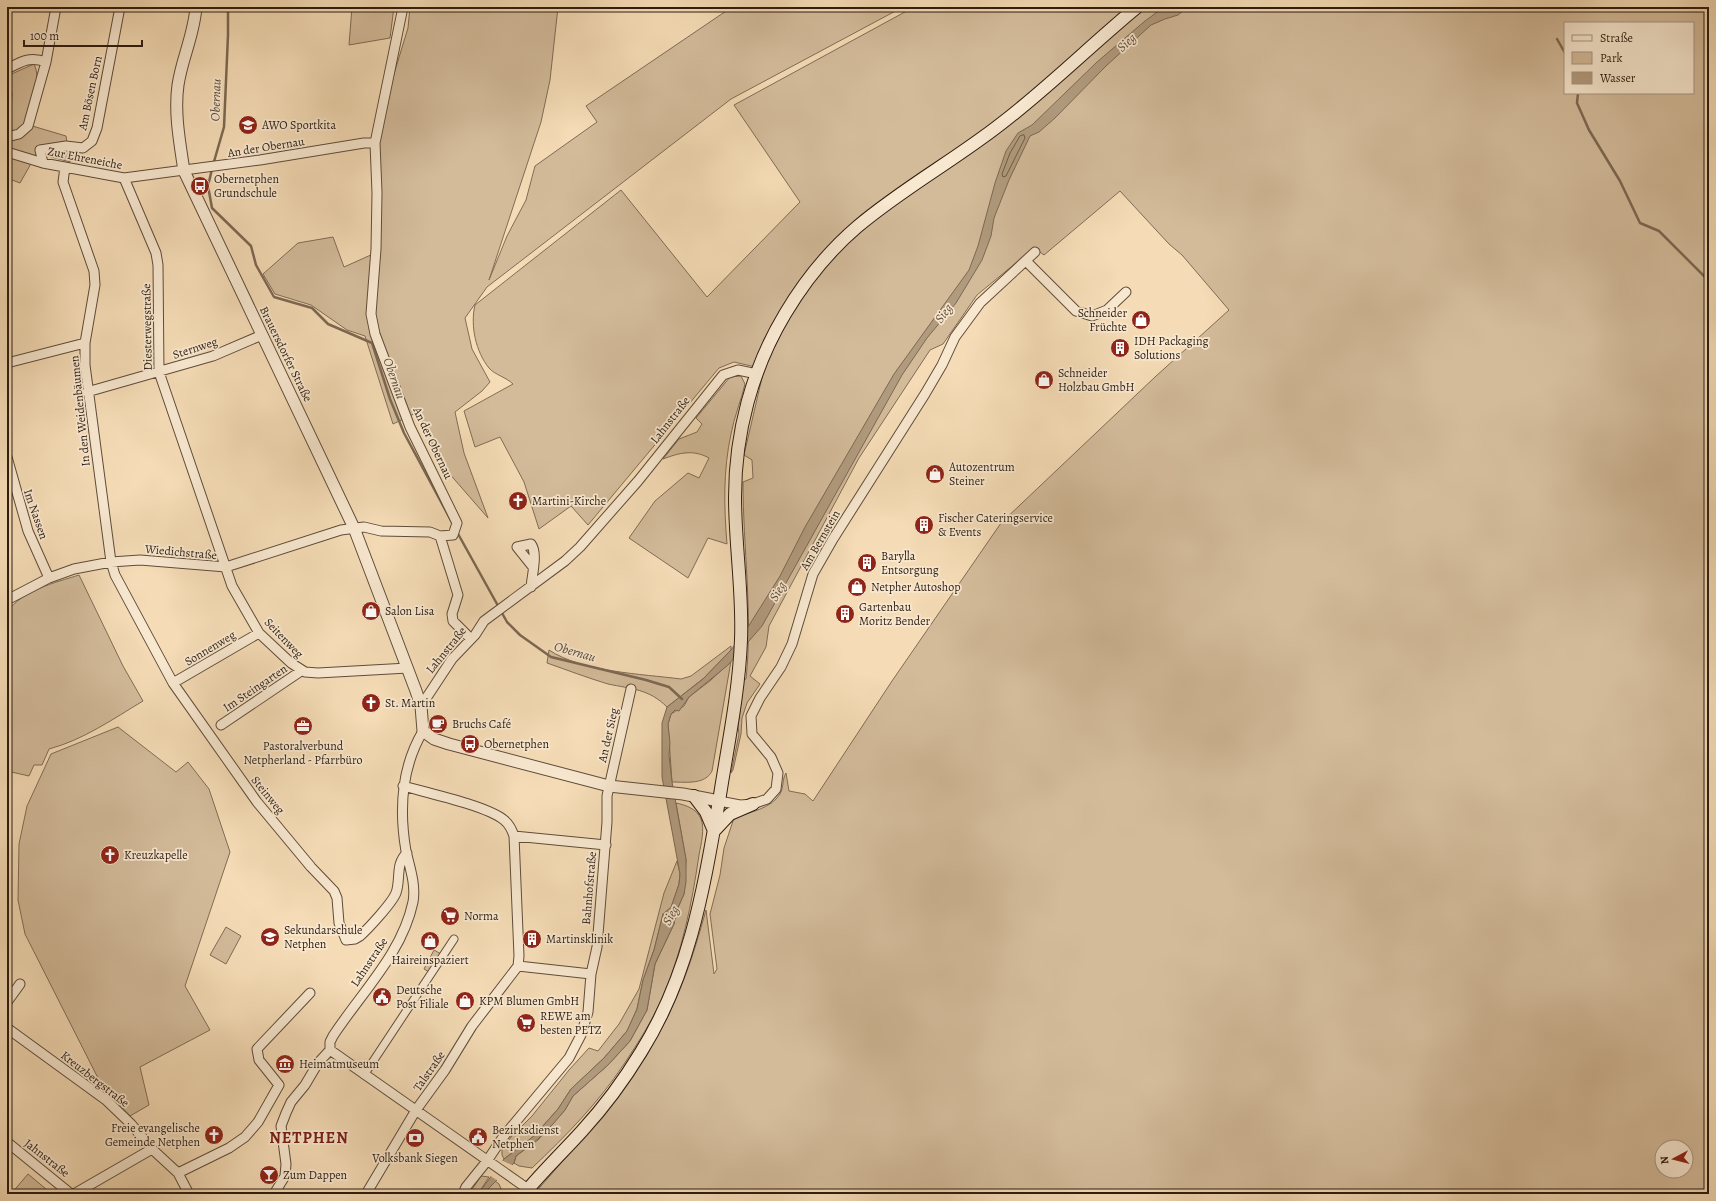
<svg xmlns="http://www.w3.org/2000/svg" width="1716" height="1201" viewBox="0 0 1716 1201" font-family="Alegreya,serif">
<rect width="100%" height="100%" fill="#f5dcb6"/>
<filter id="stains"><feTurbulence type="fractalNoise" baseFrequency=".005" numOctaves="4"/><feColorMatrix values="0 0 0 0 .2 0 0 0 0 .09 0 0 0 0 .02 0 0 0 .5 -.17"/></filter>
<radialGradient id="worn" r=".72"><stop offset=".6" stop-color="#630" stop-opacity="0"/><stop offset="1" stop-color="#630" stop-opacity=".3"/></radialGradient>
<path fill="#d3bb9a" stroke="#806c55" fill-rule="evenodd" d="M352 7H394L390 38 349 45Z
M410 7H558L550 80 541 122 489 280 507 236 526 200 535 166 597 122 586 106 732 7H903L731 99 487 287 465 318 472 349 490 382 482 391 455 412 464 453 488 518 441 464 418 412 393 424 365 336 347 330 311 305 275 294 263 274 298 243 333 237 344 267 373 254 377 146 393 77 408 28Z
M914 7H1128L1123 11 1129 19 1146 7H1709V1194H534C576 1146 618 1099 652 1045 678 1003 693 957 706 910L714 974 717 969 710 914 720 875 724 848 734 818C749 812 771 809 780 794 784 787 782 779 786 773L789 791 805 794 813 801 892 681 1001 523 1155 377 1229 310 1182 255 1169 244 1120 191 1044 255 1034 248 977 295 943 344 930 350 859 458 769 626 766 647 750 676 760 684 747 703 742 718 741 734 733 770 731 773 739 734 738 727 743 680 746 679C753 614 743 548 743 482L753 478 752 460 744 455 764 369 734 362 719 368 588 525 571 506 539 529 524 482 500 437 475 447 464 411 513 384C506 377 495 375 489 368 476 352 470 326 475 305L621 190 707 297 800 202 734 105ZM1565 23H1693V93H1565ZM1662 1147H1686V1171H1662Z
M34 64C42 80 32 107 29 125L66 136 70 162 37 153 20 183 7 178V113L11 111 12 93 7 76Z
M741 376 745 384C741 401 734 417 731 434 723 471 724 507 727 544L708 538 688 578 629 538 655 501 688 473 699 478 709 458C693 449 679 453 663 459L679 439 697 432 702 424 696 418 730 377Z
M79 575 123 666 143 701C113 719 83 740 49 749L42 765H34L29 776 7 771V612C23 590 54 583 79 575Z
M731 646V650L704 678 667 707C649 689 632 689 608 684 588 678 567 670 547 663L549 650C582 672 642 674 681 679L691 676Z
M731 661 712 771C705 785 686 782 672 782L668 724 671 714 684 706 689 697 711 680Z
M118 727 176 772 188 762 209 789 230 852 185 986 210 1030 140 1067 149 1105 130 1116 102 1086 25 934 18 900 19 844 27 806 51 754Z
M676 803C686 805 697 809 701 819 705 829 701 844 699 855 692 903 682 953 662 998 652 1021 638 1043 624 1064 599 1102 566 1136 532 1168L519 1166 514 1163 516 1156 538 1140 565 1110 573 1096 608 1065 630 1041 647 1010 655 964 674 924 676 912 684 894 686 860Z
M677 861 680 873 679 884 671 908 663 914 654 950 643 980 637 1009 627 1031 604 1058 571 1089 558 1109 534 1136 504 1159 502 1155V1149L511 1137 532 1116 569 1070 589 1048 598 1051 619 1024 639 989 664 893Z
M226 927 241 936 226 964 210 955Z
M434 950 441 954 429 972 424 969Z
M28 1174 52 1194H11Z
M481 1176 489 1177 478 1194H469Z
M495 1181 499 1184 503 1194H483Z"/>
<path fill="#b19b7e" stroke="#7c6852" d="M1164 7H1197L1184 10 1178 15 1165 19 1151 25 1106 66 1055 118 1039 132 1030 136 1009 180 994 218 991 236 982 260 956 303 927 338 902 375 762 626 728 665 689 697 679 711 675 710 671 714 668 724 670 743 669 755 672 782 686 859V882L684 894 676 912 674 924 655 964 647 1010 630 1041 608 1065 573 1096 565 1110 553 1124 538 1139 516 1156 514 1163 483 1194H478L504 1159 534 1136 558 1109 571 1089 604 1058 627 1031 637 1009 643 980 654 950 663 914 671 907 679 884 680 874 662 777V723L667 707 703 679 731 650 748 627 780 576 805 527 894 374 969 270 978 246 995 183 1006 151 1018 133 1032 125 1097 62 1145 21Z"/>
<path fill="#f5dcb6" d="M501 1160 514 1166 498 1181 489 1175Z"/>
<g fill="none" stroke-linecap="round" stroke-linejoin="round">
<path stroke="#6f5c47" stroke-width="1" d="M1024 135 1025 138 1006 176 1003 177 1002 174 1010 153 1020 136Z"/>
<path stroke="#7c6852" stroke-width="2.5" d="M1557 39 1565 53
M1578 93 1577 103 1589 130 1620 181 1640 223 1659 231 1709 281
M213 165 224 127 228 35V7
M212 169 208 186 212 208 251 246 256 265 274 297 312 308 328 324 372 343 390 399 404 433 454 526
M457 532 507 622 520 635 551 657 646 680 669 687 682 699"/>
<g stroke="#5f4c3a" stroke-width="9">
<path id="pedestrian" d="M364 1075 454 939"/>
</g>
<g stroke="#5f4c3a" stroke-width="11">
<path id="minor" d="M7 69C22 61 30 56 46 62
M7 137 19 134 28 126 46 62 56 7
M7 152 43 163 124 178 260 160 364 143H375
M43 163 40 150 66 146 83 148 92 141 97 128 120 7
M65 167 63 182 94 271 95 285 85 343V365L111 562 115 575 173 683 257 802 311 867 334 891 337 898 339 923 346 940 355 939 360 936C368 929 392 903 396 893 401 879 395 864 407 853
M124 178 156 253 158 265 159 372 232 586 259 633 291 663 305 672 318 673 408 668
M1026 261 1076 311 1092 316 1107 310 1126 292
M7 363 85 343
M87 392 213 356 262 335
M7 457 28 531 49 578
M440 536 458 595 452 614 453 621 471 639
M531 587C532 575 538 553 531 544L517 547 533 567
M7 600 49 578 74 569 111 562 140 560 226 567 341 530 364 527 381 531 430 532 440 536 453 535 457 523 410 427 375 334 371 314 376 249 377 193 375 143 403 7
M173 683 259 633
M421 706 452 659 475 635 484 621 565 561 580 547 638 481 723 375 738 370 757 374
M221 725 301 671
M719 801 740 805 753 804 767 799 776 789 778 773 771 757 752 734 751 716 760 698 781 667 792 644 813 574 833 539 925 394 942 365 955 337 980 303 1035 252
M514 836 606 845
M518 966 591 974
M7 1002 20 984
M7 1028 106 1100 131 1124 152 1149 178 1173 189 1194
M330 1050 528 1189
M7 1142 71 1194
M178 1173 229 1148 245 1137 258 1122 279 1085 259 1060 257 1049 310 993
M74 1194 152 1149
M274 1194 285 1176 286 1164 281 1126 286 1113 291 1102 305 1085 318 1063 330 1050V1042L333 1036C361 993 402 954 413 902 416 885 410 868 406 851 399 810 401 768 423 731
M366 1194 416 1110 445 1070 472 1026 518 966 519 956 514 836C512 830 509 824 504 820 487 806 428 793 403 786
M463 1194 466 1187 487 1161 503 1137 569 1058 581 1035 588 1012 591 974 597 947 607 822V796L631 689"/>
</g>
<g stroke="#5f4c3a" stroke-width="13">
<path id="tertiary" d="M196 7C194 35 182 58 178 85 174 113 180 144 184 171L354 528 416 691 421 706 423 731 434 739 449 744 609 786 683 794 719 801"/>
</g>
<g stroke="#2d1c10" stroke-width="14">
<path id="secondary" d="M694 796 706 812 714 831
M715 830 730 814 753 804
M524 1194C542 1172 563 1152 582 1131 604 1107 624 1080 641 1052 691 972 704 886 720 795 728 744 739 692 741 640 743 592 735 545 735 497 735 433 752 369 785 314 804 282 829 251 857 227 903 188 955 160 1002 123 1049 87 1091 45 1137 7"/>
</g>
<use href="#pedestrian" stroke="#f8e8d0" stroke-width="7"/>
<use href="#minor" stroke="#f8e8d0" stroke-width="9"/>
<use href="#tertiary" stroke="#f8e8d0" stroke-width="11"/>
<use href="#secondary" stroke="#f8e8d0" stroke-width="12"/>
</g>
<defs>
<g id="school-disc" transform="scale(1)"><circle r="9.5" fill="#8f2418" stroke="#f8e8d0"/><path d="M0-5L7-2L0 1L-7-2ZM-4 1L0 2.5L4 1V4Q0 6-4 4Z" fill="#fff"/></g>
<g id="bus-disc" transform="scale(1)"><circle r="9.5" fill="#8f2418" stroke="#f8e8d0"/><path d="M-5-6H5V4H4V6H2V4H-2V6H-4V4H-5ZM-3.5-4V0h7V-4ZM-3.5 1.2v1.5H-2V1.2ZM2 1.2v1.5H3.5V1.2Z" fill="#fff"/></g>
<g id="shop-disc" transform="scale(1)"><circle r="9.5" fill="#8f2418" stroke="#f8e8d0"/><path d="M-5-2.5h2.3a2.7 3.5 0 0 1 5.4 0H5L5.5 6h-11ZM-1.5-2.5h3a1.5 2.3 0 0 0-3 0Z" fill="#fff"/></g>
<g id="building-disc" transform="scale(1)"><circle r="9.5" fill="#8f2418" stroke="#f8e8d0"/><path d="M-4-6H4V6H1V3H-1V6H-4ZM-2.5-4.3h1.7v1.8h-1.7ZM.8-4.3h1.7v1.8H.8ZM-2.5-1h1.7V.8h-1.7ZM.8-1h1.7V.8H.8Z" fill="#fff"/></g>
<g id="church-disc" transform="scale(1)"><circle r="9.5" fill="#8f2418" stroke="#f8e8d0"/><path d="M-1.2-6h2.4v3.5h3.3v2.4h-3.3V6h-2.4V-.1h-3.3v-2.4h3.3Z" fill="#fff"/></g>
<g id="cafe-disc" transform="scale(1)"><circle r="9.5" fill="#8f2418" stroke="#f8e8d0"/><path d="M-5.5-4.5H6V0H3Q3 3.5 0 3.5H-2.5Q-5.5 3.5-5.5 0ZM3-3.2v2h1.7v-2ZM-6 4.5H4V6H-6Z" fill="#fff"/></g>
<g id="office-disc" transform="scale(1)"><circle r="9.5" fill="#8f2418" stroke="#f8e8d0"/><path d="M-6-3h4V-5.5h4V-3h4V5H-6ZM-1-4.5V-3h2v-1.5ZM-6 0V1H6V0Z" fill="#fff"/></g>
<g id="supermarket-disc" transform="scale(1)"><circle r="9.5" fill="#8f2418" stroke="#f8e8d0"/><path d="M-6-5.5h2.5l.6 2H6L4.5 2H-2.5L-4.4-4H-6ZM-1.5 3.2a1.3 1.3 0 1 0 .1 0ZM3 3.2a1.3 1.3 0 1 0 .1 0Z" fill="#fff"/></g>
<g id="civic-disc" transform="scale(1)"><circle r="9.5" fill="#8f2418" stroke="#f8e8d0"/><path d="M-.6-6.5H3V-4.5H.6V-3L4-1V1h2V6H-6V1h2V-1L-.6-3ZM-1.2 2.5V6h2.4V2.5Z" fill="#fff"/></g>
<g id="museum-disc" transform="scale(1)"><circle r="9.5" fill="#8f2418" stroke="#f8e8d0"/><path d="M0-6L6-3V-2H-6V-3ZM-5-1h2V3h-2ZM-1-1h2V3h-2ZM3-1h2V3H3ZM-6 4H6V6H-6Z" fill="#fff"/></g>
<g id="bank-disc" transform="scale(1)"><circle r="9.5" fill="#8f2418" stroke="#f8e8d0"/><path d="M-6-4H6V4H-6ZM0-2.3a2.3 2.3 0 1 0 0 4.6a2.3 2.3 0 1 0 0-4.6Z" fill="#fff"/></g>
<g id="bar-disc" transform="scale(1)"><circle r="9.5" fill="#8f2418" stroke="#f8e8d0"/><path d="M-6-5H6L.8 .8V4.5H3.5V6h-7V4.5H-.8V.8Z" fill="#fff"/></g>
</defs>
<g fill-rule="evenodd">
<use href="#school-disc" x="248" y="125"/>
<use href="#bus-disc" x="200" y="186"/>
<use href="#shop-disc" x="1141" y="320"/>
<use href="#building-disc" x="1120" y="348"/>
<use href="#shop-disc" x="1044" y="380"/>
<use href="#shop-disc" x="935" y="474"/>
<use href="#church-disc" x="518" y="501"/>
<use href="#building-disc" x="924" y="525"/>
<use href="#building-disc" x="867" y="563"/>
<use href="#shop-disc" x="857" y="587"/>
<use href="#shop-disc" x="371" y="611"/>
<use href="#building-disc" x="845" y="614"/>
<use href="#church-disc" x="371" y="703"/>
<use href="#cafe-disc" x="438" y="724"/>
<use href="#office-disc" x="303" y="726"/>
<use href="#bus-disc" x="470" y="744"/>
<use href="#church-disc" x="110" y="855"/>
<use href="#supermarket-disc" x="450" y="916"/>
<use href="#school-disc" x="270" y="937"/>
<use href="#building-disc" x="532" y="939"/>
<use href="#shop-disc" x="430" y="941"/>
<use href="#civic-disc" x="382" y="997"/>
<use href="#shop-disc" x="465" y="1001"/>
<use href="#supermarket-disc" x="526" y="1023"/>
<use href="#museum-disc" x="285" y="1064"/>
<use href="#church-disc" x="214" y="1135"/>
<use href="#civic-disc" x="478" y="1137"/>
<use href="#bank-disc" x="415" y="1138"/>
<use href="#bar-disc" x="269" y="1175"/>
</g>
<g text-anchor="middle" stroke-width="3.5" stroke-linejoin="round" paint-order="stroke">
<g font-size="12" fill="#2d1c10" stroke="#f8e8d0">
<text transform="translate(90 93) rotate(-78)" y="4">Am Bösen Born</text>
<text transform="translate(266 147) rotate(-9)" y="4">An der Obernau</text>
<text transform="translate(85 158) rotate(11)" y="4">Zur Ehreneiche</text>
<text transform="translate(147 327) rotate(-91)" y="4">Diesterwegstraße</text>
<text transform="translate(195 348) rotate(-18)" y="4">Sternweg</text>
<text transform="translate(286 354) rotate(64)" y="4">Brauersdorfer Straße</text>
<text transform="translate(80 411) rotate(-96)" y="4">In den Weidenbäumen</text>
<text transform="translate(670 420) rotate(-52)" y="4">Lahnstraße</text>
<text transform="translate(433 443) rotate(65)" y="4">An der Obernau</text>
<text transform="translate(36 514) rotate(71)" y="4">Im Nassen</text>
<text transform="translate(820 540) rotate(-60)" y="4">Am Bernstein</text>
<text transform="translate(181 552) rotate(5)" y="4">Wiedichstraße</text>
<text transform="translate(284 638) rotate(46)" y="4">Seitenweg</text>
<text transform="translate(210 648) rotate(-31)" y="4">Sonnenweg</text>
<text transform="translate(446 650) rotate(-51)" y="4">Lahnstraße</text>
<text transform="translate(255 688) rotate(-34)" y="4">Im Steingarten</text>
<text transform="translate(608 735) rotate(-77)" y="4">An der Sieg</text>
<text transform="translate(268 795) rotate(51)" y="4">Steinweg</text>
<text transform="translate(589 888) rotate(-85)" y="4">Bahnhofstraße</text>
<text transform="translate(369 962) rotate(-56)" y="4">Lahnstraße</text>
<text transform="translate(429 1071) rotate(-55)" y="4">Talstraße</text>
<text transform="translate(95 1079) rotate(38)" y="4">Kreuzbergstraße</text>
<text transform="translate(47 1158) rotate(38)" y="4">Jahnstraße</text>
</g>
<g font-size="12" fill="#2d1c10" stroke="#f8e8d0" text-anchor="start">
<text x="262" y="129">AWO Sportkita</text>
<text x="214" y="183">Obernetphen<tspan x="214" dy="14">Grundschule</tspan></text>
<text x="1127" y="317" text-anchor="end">Schneider<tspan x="1127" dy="14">Früchte</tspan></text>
<text x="1134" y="345">IDH Packaging<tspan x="1134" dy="14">Solutions</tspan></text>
<text x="1058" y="377">Schneider<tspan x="1058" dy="14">Holzbau GmbH</tspan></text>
<text x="949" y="471">Autozentrum<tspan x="949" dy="14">Steiner</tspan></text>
<text x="532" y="505">Martini-Kirche</text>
<text x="938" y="522">Fischer Cateringservice<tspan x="938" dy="14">&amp; Events</tspan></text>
<text x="881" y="560">Barylla<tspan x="881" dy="14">Entsorgung</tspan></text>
<text x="871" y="591">Netpher Autoshop</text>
<text x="859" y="611">Gartenbau<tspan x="859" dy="14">Moritz Bender</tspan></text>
<text x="385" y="615">Salon Lisa</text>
<text x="385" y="707">St. Martin</text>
<text x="452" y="728">Bruchs Café</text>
<text x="484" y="748">Obernetphen</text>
<text x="303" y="750" text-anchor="middle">Pastoralverbund<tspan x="303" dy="14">Netpherland - Pfarrbüro</tspan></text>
<text x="124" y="859">Kreuzkapelle</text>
<text x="464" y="920">Norma</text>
<text x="284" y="934">Sekundarschule<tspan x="284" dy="14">Netphen</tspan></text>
<text x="546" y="943">Martinsklinik</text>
<text x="430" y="964" text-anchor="middle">Haireinspaziert</text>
<text x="396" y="994">Deutsche<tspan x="396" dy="14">Post Filiale</tspan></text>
<text x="479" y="1005">KPM Blumen GmbH</text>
<text x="540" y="1020">REWE am<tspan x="540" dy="14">besten PETZ</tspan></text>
<text x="299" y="1068">Heimatmuseum</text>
<text x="200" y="1132" text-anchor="end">Freie evangelische<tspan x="200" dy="14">Gemeinde Netphen</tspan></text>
<text x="492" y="1134">Bezirksdienst<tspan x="492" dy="14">Netphen</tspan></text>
<text x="415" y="1162" text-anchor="middle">Volksbank Siegen</text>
<text x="283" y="1179">Zum Dappen</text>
</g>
<g font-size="13" font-style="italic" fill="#5b4836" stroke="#f8e8d0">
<text transform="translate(1126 42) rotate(-43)" y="5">Sieg</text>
<text transform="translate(215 100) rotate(-88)" y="5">Obernau</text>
<text transform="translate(943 313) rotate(-53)" y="5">Sieg</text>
<text transform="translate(395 378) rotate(71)" y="5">Obernau</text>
<text transform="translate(777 591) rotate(-60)" y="5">Sieg</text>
<text transform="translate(575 651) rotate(16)" y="5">Obernau</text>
<text transform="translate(670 915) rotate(-61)" y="5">Sieg</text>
</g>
<g font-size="16" font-weight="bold" letter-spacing="1" fill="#7a1f14" stroke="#f8e8d0">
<text x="309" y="1143">NETPHEN</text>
</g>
</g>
<rect width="1716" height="1201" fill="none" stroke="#f5dcb6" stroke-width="24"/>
<rect x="8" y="8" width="1700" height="1185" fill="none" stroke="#2d1c10" stroke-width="2"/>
<rect x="12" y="12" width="1692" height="1177" fill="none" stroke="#2d1c10"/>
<rect x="1564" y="22" width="130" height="72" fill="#f8e8d0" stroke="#a79683"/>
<rect x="1572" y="35" width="20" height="6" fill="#f8e8d0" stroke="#a79683"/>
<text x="1600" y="42" font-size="12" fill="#2d1c10">Straße</text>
<rect x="1572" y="52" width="20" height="12" fill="#d3bb9a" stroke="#a79683"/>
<text x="1600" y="62" font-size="12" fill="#2d1c10">Park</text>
<rect x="1572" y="72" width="20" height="12" fill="#b19b7e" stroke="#a79683"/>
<text x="1600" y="82" font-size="12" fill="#2d1c10">Wasser</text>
<g transform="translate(1674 1159) rotate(263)"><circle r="19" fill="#f8e8d0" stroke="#a79683"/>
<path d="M0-3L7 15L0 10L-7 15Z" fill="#8f2418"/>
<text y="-6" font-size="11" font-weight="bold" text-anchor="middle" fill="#2d1c10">N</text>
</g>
<path d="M24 40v6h118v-6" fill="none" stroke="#2d1c10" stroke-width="2"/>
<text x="30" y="40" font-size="12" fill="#2d1c10" stroke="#f8e8d0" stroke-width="3" paint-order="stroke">100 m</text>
<rect width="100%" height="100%" filter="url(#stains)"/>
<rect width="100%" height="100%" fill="url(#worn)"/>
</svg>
